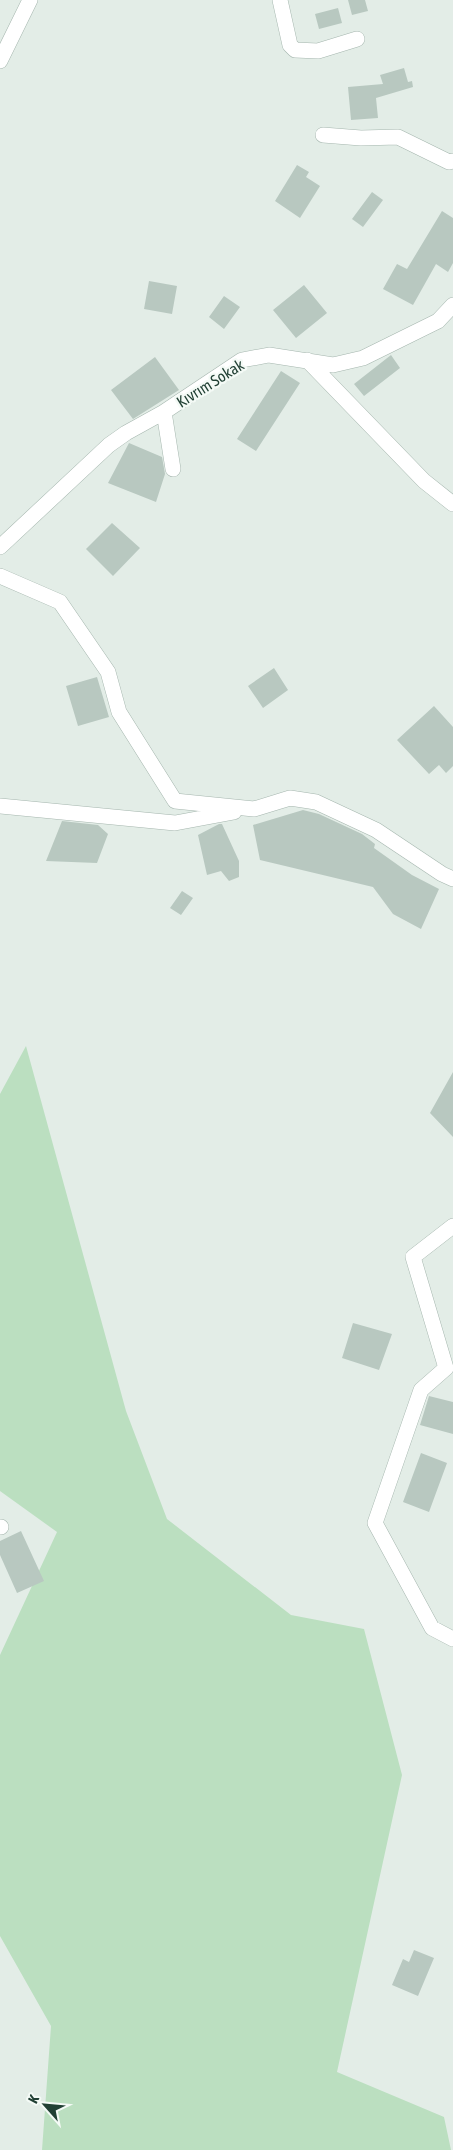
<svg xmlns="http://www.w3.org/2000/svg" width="453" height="2150" viewBox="0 0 453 2150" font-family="'Asap Condensed',sans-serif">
<rect width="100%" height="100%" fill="#e3ede7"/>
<path fill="#bbdfc0" d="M26 1046 126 1411 167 1519 291 1615 364 1629 402 1775 337 2072 444 2117 451 2150H42L51 2026 0 1936V1655L57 1532 0 1491V1094Z"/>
<path fill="#b8c8c0" d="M348 0H365L368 11 352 15Z
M338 8 342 23 319 29 315 14Z
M404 68 408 82 412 81 413 87 376 98 378 118 351 120 348 87 383 84 380 75Z
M297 165 309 172 306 177 320 186 300 218 275 201Z
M372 192 383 200 363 227 352 219Z
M442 211 453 218V263L448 272 436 264 413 305 383 289 397 264 407 269Z
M149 281 177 286 172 314 144 309Z
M304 285 327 313 296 338 273 310Z
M224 296 240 307 224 329 209 317Z
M391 355 400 368 364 396 354 384Z
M155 357 179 390 133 419 111 390Z
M281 371 300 383 256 451 237 439Z
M129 443 162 457 165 474 156 502 108 483Z
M112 523 140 548 113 576 86 549Z
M274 668 288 690 263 708 248 686Z
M97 677 109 717 78 726 66 686Z
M434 706 453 727V766L446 773 439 765 429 774 397 740Z
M303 810 319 814 362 834 375 844 374 848 412 875 439 889 421 929 393 914 373 887 260 860 253 825Z
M62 821 98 825 108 834 97 863 46 861Z
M219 824H222L239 861V877L229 881 221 871 207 875 198 835Z
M182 891 193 898 181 915 170 908Z
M453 1072V1137L430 1113Z
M353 1323 392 1334 379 1370 342 1358Z
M429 1396 453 1402V1434L420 1425Z
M421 1453 447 1463 429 1512 403 1502Z
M21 1531 44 1581 17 1593 0 1555V1541Z
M414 1950 434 1958 418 1996 392 1985 403 1959 409 1962Z"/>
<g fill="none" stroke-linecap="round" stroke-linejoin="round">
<g stroke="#a5b6ae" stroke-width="16">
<path id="minor" d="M280 0 290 45 295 50 318 51 357 39
M0 61 30 0
M323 135 361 138 398 137 449 162 453 161
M307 360 424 481 453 504
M164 412 173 469
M0 547 109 445 126 433 164 412 242 360 269 355 333 365 363 358 438 321 453 305
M0 576 60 602 108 672 119 712 175 801 254 809 290 798 316 802 376 830 442 874 453 879
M0 806 175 823 234 812
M453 1226 413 1257 446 1368 421 1390 375 1523 432 1628 453 1639
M0 1527H1"/>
</g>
<use href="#minor" stroke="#fff" stroke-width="15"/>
</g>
<g text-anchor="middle" stroke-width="4.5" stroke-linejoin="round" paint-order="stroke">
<g font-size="16" fill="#214034" stroke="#f4faf6">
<text transform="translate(210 383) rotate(-32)" y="6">Kıvrım Sokak</text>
</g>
</g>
<g transform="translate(45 2105) rotate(297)" stroke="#f4faf6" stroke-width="4" paint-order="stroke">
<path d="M0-4L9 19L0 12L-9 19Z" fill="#214034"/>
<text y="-8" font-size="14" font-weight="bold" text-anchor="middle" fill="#214034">K</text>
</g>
</svg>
